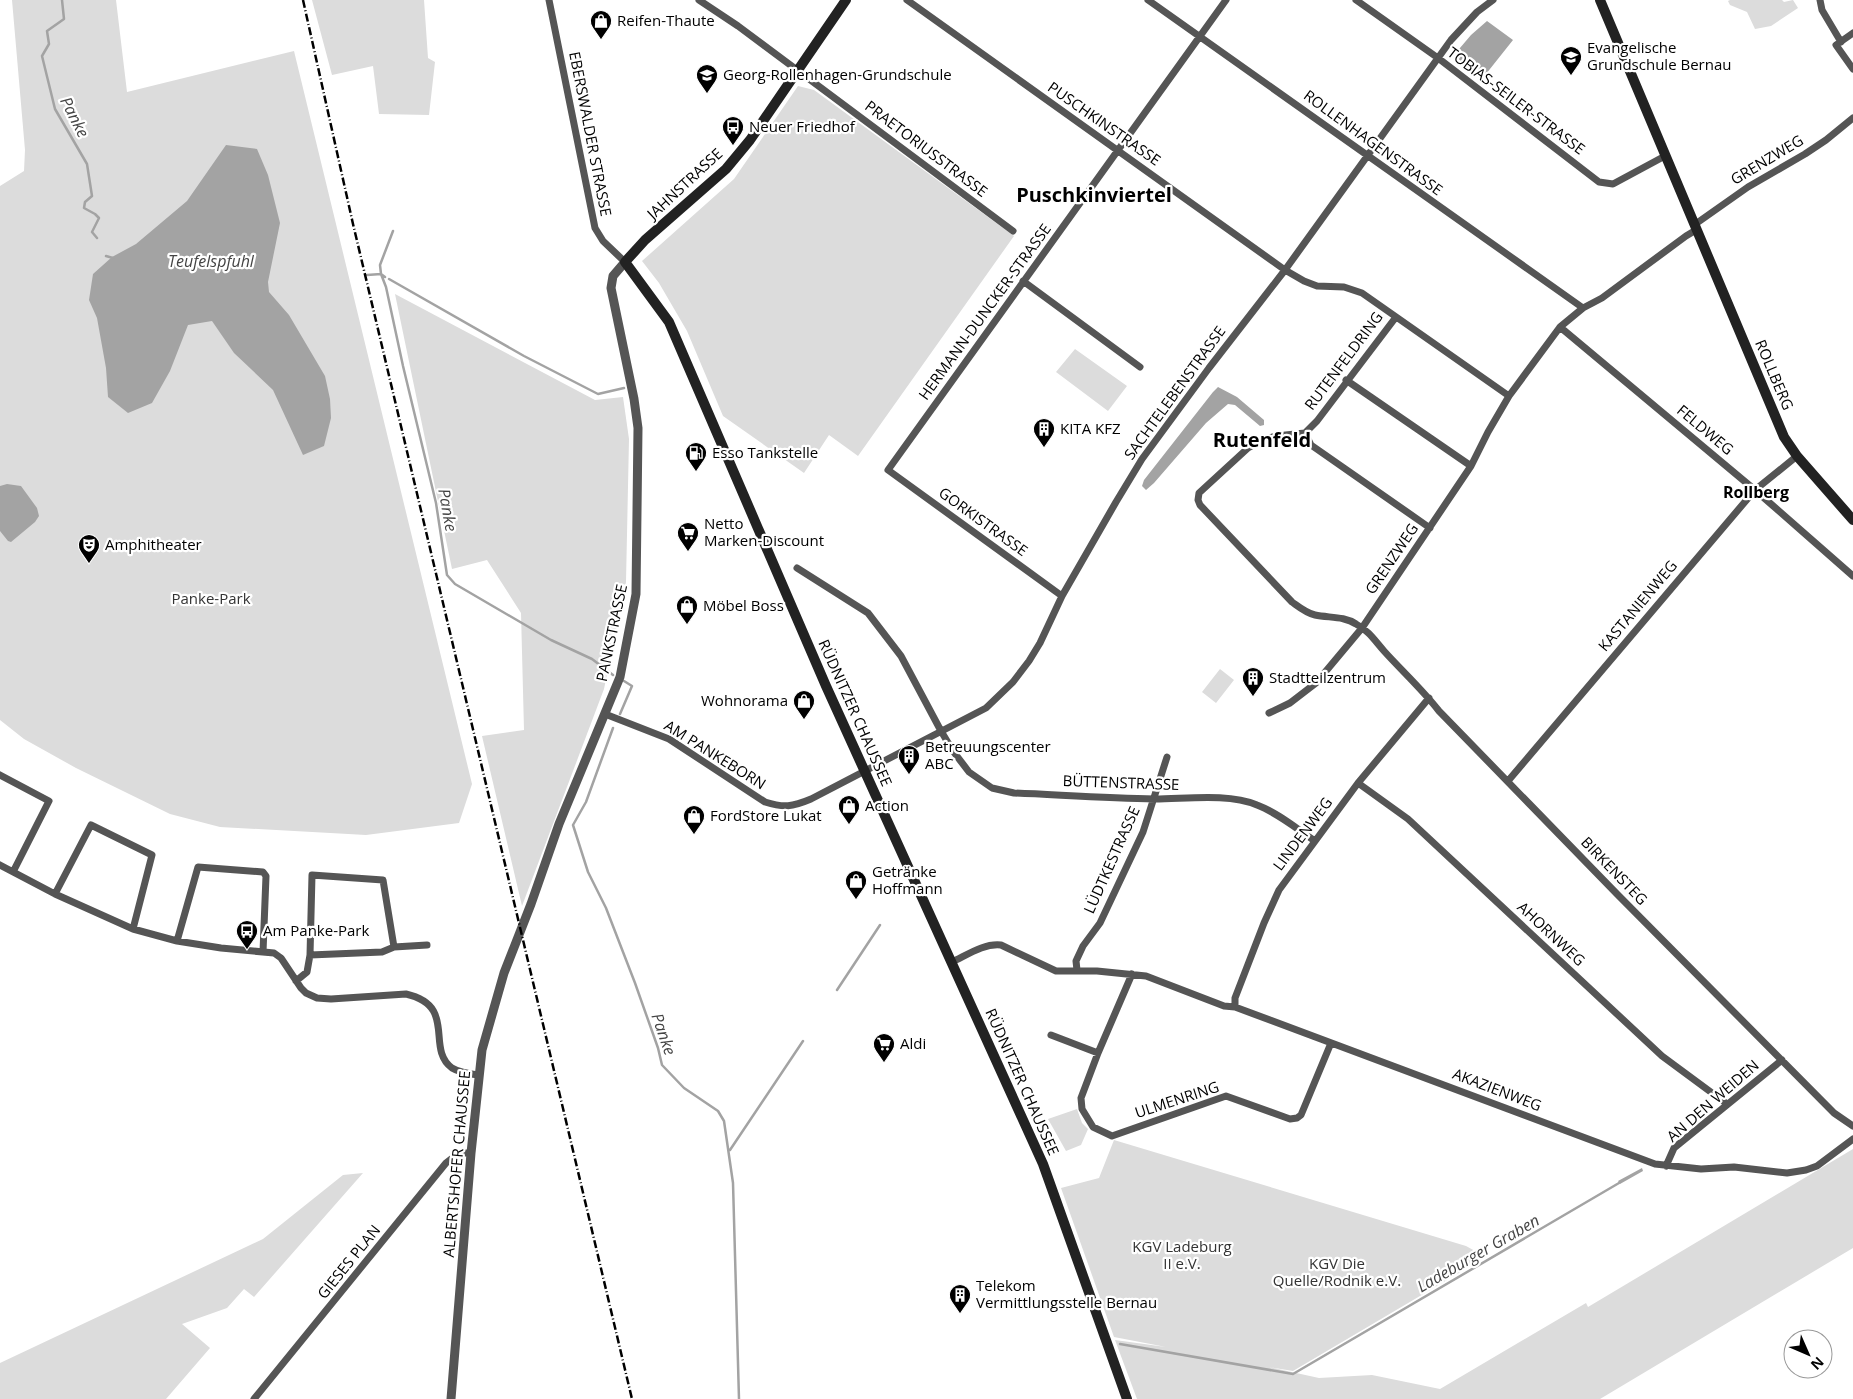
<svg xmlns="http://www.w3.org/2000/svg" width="1853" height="1399" viewBox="0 0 1853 1399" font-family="'Open Sans',sans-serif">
<rect width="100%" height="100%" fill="#fff"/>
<path fill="#dcdcdc" d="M12 0H116L127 92 294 51 472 784 459 823 366 835 220 827 170 814 76 768 24 739 0 720V186L24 171 25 150Z
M312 0H424L428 58 435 62 429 115 379 114 373 66 332 75Z
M1730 0H1782L1784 2 1793 0 1798 8 1771 26 1755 29 1747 12 1730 5 1728 1Z
M798 86 814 90 1014 236 858 456 829 435 804 473 723 416 687 331 659 283 642 261 734 179Z
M395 294 595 400 623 397 629 439 626 582 604 689 522 906 482 736 524 730 521 613 487 560 452 569Z
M1075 349 1127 386 1108 411 1056 372Z
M1220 669 1234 680 1216 703 1202 692Z
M1077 1109 1082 1123 1088 1129 1081 1145 1066 1151 1048 1119Z
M1114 1140 1466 1246 1486 1257 1293 1371 1269 1367 1319 1378 1372 1375 1440 1389 1586 1303 1588 1307 1853 1149V1248L1600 1399H1137L1115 1340 1166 1347 1114 1337 1061 1188 1099 1178Z
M363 1173 254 1297 244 1289 227 1308 182 1324 210 1348 166 1399H0V1363L263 1239 343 1175Z"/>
<path fill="#a3a3a3" d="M1487 21 1513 40 1482 79 1454 55 1471 35Z
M226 145 257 149 268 175 280 223 268 282 269 292 289 315 325 376 330 399 331 418 324 446 303 455 273 390 234 353 212 321 188 325 170 371 152 403 128 413 108 397 106 368 97 318 89 300 93 274 112 257 136 244 187 201Z
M1218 387 1237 397 1264 420V425L1260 426 1235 405 1228 404 1206 423 1154 483 1146 490 1142 486 1144 480 1213 392Z
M7 484 21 486 37 508 39 516 35 522 11 542 8 541 0 531V486Z
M1642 1168 1643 1171 1620 1184 1618 1181Z"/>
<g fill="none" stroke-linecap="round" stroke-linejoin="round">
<path stroke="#a3a3a3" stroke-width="2.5" d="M62 0 64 19 47 31 49 44 42 56 55 109 87 164 92 196 85 202 84 208 95 214 99 218 92 232 97 238
M106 256 113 258
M367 275 381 274 386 287 403 366 436 503 447 575 455 584 551 640 592 659 613 675
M385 277 381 274 380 265 393 231
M389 279 524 356 598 394 624 388
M620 714 632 686 624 681
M613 728 586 802 573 825 588 872 606 908 635 983 658 1048 662 1065 684 1088 718 1111 724 1121 733 1183 739 1399
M837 990 880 925
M730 1150 803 1041
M1120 1344 1293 1374 1619 1183"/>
<path stroke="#555" stroke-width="7" d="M549 0 595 228 603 241 625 262
M699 0 738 26 1013 231
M907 0 1285 270 1304 281 1317 286 1344 287 1362 293 1509 396 1488 432 1471 466 1362 628 1316 683 1290 703 1269 713
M1148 0 1583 308
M1356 0 1438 58 1599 182 1613 184 1665 156
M1820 0 1822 10 1841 42
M1853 33 1836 45 1853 69
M1694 225 1748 187 1805 154 1826 140 1853 118
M1696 230 1686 236 1602 298 1583 308 1560 327 1755 490 1853 576
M1023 281 1140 367
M1396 317 1317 421 1305 433 1276 436 1262 440 1248 448 1199 493 1198 500 1200 505 1292 602C1299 607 1306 613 1315 615 1329 618 1344 616 1356 624 1369 631 1375 641 1384 651 1402 671 1422 689 1439 711L1617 894 1834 1113 1853 1126
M1346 380 1471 466
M1509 396 1560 327
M1305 433 1311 445 1430 528
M797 568 868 613 901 656 941 731 953 751 969 772 992 788 1014 793C1061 795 1108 798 1155 799 1186 799 1228 793 1257 805 1278 813 1297 829 1315 841
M1062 596 888 470 1226 0
M605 714 669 739 765 802C784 808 792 807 811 799L986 708 1013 682 1029 661 1040 643 1062 596 1116 502 1142 459 1209 368 1285 270 1451 40 1477 12 1493 0
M0 775 49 801 13 872
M1508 781 1755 490 1797 456
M1358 783 1408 819 1662 1056 1727 1104
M0 865 55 894 133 929 177 941 221 948 274 953 281 958 301 988 306 993 317 998 331 999 406 994C458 1006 425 1048 452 1068 460 1073 470 1074 479 1075
M55 894 91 825 152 855 133 929
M177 941 198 867 263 872 266 876 263 952
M310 955 382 952 394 947 427 945
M952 962C967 955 984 943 1001 945L1056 971H1097L1146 976 1224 1006 1235 1007 1655 1164 1701 1169 1734 1167 1787 1173 1806 1170 1817 1166 1853 1139
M1077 970 1076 961 1083 946 1100 923 1143 832 1167 757
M1132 974 1098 1053 1081 1098 1082 1109 1093 1127 1112 1136 1226 1096 1290 1119 1297 1118 1301 1115 1331 1043
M296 981 307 972 310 955 312 875 383 880 394 947
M1235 1007V998L1264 923 1279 890 1358 783 1429 698
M1051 1035 1098 1053
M1666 1166 1674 1148 1782 1060
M254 1399 446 1163 459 1153H471"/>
<path stroke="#555" stroke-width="9" d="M451 1399 471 1153 482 1050 504 973 531 904 559 824 620 677 636 594 638 428 634 399 611 288 613 276 625 262"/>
<path stroke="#222" stroke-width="10" d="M846 0 750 140 726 169 645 240 625 262 669 322 826 686 1043 1164 1127 1399
M1600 0 1784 437 1797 456 1853 520"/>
<path stroke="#000" stroke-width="2.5" stroke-dasharray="8 2.5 1 2.5" stroke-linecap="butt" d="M303 0 353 224 632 1399"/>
</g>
<defs>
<g id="shop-pin" transform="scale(1.125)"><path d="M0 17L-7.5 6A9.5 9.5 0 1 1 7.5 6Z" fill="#000" stroke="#fff"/><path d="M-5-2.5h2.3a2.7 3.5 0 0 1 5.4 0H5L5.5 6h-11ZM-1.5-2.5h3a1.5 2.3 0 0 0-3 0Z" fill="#fff"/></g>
<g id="school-pin" transform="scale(1.125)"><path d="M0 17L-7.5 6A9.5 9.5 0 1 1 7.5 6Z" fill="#000" stroke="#fff"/><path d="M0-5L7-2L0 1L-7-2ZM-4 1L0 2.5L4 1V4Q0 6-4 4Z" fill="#fff"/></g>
<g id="bus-pin" transform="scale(1.125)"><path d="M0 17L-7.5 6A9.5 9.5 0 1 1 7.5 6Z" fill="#000" stroke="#fff"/><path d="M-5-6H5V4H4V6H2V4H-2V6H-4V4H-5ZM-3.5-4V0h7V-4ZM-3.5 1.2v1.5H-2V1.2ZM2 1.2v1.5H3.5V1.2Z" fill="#fff"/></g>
<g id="building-pin" transform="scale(1.125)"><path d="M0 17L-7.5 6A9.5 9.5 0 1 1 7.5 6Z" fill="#000" stroke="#fff"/><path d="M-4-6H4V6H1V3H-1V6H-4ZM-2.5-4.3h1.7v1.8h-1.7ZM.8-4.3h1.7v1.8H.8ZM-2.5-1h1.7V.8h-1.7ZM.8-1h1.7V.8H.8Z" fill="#fff"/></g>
<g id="fuel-pin" transform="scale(1.125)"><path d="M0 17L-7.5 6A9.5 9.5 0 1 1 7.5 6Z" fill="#000" stroke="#fff"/><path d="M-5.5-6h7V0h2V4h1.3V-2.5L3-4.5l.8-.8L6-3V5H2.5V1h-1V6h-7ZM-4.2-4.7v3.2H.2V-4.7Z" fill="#fff"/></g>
<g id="supermarket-pin" transform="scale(1.125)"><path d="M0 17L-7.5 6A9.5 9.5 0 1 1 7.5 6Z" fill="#000" stroke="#fff"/><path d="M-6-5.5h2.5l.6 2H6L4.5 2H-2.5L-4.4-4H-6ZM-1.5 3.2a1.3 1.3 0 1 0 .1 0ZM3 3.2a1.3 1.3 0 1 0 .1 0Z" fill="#fff"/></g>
<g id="theatre-pin" transform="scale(1.125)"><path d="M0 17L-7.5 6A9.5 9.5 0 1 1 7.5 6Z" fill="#000" stroke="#fff"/><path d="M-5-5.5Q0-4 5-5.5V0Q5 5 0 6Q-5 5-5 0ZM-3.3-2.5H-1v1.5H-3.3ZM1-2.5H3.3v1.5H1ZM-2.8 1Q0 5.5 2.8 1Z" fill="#fff"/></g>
</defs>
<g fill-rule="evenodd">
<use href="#shop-pin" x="601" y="21"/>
<use href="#school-pin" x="1571" y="57"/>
<use href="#school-pin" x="707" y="75"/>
<use href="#bus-pin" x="733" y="127"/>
<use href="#building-pin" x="1044" y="429"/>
<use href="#fuel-pin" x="696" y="453"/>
<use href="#supermarket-pin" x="688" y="533"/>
<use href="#theatre-pin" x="89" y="545"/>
<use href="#shop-pin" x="687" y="606"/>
<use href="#building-pin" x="1253" y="678"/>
<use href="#shop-pin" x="804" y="701"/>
<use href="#building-pin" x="909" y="756"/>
<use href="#shop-pin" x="849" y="806"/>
<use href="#shop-pin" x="694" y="816"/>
<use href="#shop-pin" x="856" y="881"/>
<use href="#bus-pin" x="247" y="931"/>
<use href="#supermarket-pin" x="884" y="1044"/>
<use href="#building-pin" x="960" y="1295"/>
</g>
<g text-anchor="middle" stroke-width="4.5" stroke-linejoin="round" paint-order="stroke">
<g font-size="15" fill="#000" stroke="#fff" text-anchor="start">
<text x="617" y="26">Reifen-Thaute</text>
<text x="1587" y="53">Evangelische<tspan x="1587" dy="17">Grundschule Bernau</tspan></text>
<text x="723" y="80">Georg-Rollenhagen-Grundschule</text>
<text x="749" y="132">Neuer Friedhof</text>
<text x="1060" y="434">KITA KFZ</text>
<text x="712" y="458">Esso Tankstelle</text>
<text x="704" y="529">Netto<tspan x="704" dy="17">Marken-Discount</tspan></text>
<text x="105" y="550">Amphitheater</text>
<text x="703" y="611">Möbel Boss</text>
<text x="1269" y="683">Stadtteilzentrum</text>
<text x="788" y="706" text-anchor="end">Wohnorama</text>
<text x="925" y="752">Betreuungscenter<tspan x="925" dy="17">ABC</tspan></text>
<text x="865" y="811">Action</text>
<text x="710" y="821">FordStore Lukat</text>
<text x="872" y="877">Getränke<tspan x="872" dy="17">Hoffmann</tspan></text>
<text x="263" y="936">Am Panke-Park</text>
<text x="900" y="1049">Aldi</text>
<text x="976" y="1291">Telekom<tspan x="976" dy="17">Vermittlungsstelle Bernau</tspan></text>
</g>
<g font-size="15" fill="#000" stroke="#fff">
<text transform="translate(1516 101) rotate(37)" y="5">TOBIAS-SEILER-STRASSE</text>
<text transform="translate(1104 124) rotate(35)" y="5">PUSCHKINSTRASSE</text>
<text transform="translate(590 134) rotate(79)" y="5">EBERSWALDER STRASSE</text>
<text transform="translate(1373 143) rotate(36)" y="5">ROLLENHAGENSTRASSE</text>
<text transform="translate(926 149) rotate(37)" y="5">PRAETORIUSSTRASSE</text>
<text transform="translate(1767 160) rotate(-31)" y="5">GRENZWEG</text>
<text transform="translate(685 184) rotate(-43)" y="5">JAHNSTRASSE</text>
<text transform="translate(985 312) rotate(-54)" y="5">HERMANN-DUNCKER-STRASSE</text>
<text transform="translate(1344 361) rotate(-53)" y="5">RUTENFELDRING</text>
<text transform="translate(1774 375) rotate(67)" y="5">ROLLBERG</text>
<text transform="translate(1175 393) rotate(-54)" y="5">SACHTELEBENSTRASSE</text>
<text transform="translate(1705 430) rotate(40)" y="5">FELDWEG</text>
<text transform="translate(983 522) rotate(36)" y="5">GORKISTRASSE</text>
<text transform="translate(1392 559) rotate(-56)" y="5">GRENZWEG</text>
<text transform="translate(1638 606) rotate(-50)" y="5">KASTANIENWEG</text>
<text transform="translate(612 633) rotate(-78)" y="5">PANKSTRASSE</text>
<text transform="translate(855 713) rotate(66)" y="5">RÜDNITZER CHAUSSEE</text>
<text transform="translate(715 755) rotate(32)" y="5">AM PANKEBORN</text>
<text transform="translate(1121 783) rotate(2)" y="5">BÜTTENSTRASSE</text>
<text transform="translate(1303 834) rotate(-53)" y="5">LINDENWEG</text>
<text transform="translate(1112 860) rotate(-66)" y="5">LÜDTKESTRASSE</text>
<text transform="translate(1614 871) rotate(46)" y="5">BIRKENSTEG</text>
<text transform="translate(1551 934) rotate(43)" y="5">AHORNWEG</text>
<text transform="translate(1022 1082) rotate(66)" y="5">RÜDNITZER CHAUSSEE</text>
<text transform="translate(1497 1090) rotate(21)" y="5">AKAZIENWEG</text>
<text transform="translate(1177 1100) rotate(-18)" y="5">ULMENRING</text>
<text transform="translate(1713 1101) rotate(-41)" y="5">AN DEN WEIDEN</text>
<text transform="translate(457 1164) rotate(-85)" y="5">ALBERTSHOFER CHAUSSEE</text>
<text transform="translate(349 1262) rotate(-51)" y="5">GIESES PLAN</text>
</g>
<g font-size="15" fill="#333" stroke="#fff">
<text x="211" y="604">Panke-Park</text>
<text x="1182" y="1252">KGV Ladeburg<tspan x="1182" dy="17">II e.V.</tspan></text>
<text x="1337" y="1269">KGV Die<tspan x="1337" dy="17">Quelle/Rodnik e.V.</tspan></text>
</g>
<g font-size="16" font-style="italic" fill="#444" stroke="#fff">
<text transform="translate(75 117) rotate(63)" y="6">Panke</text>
<text x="211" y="267">Teufelspfuhl</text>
<text transform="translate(448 510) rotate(80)" y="6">Panke</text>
<text transform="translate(664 1034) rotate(71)" y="6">Panke</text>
<text transform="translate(1478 1253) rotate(-30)" y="6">Ladeburger Graben</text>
</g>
<g font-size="16" font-weight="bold" fill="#000" stroke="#fff">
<text x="1756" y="498">Rollberg</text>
</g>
<g font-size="20" font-weight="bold" fill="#000" stroke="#fff">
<text x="1094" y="202">Puschkinviertel</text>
<text x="1262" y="447">Rutenfeld</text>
</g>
</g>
<g transform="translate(1808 1354) rotate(135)"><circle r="24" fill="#ffffff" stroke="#999999"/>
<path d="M0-4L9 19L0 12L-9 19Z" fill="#000000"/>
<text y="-8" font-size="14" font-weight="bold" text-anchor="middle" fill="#000000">N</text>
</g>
</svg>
